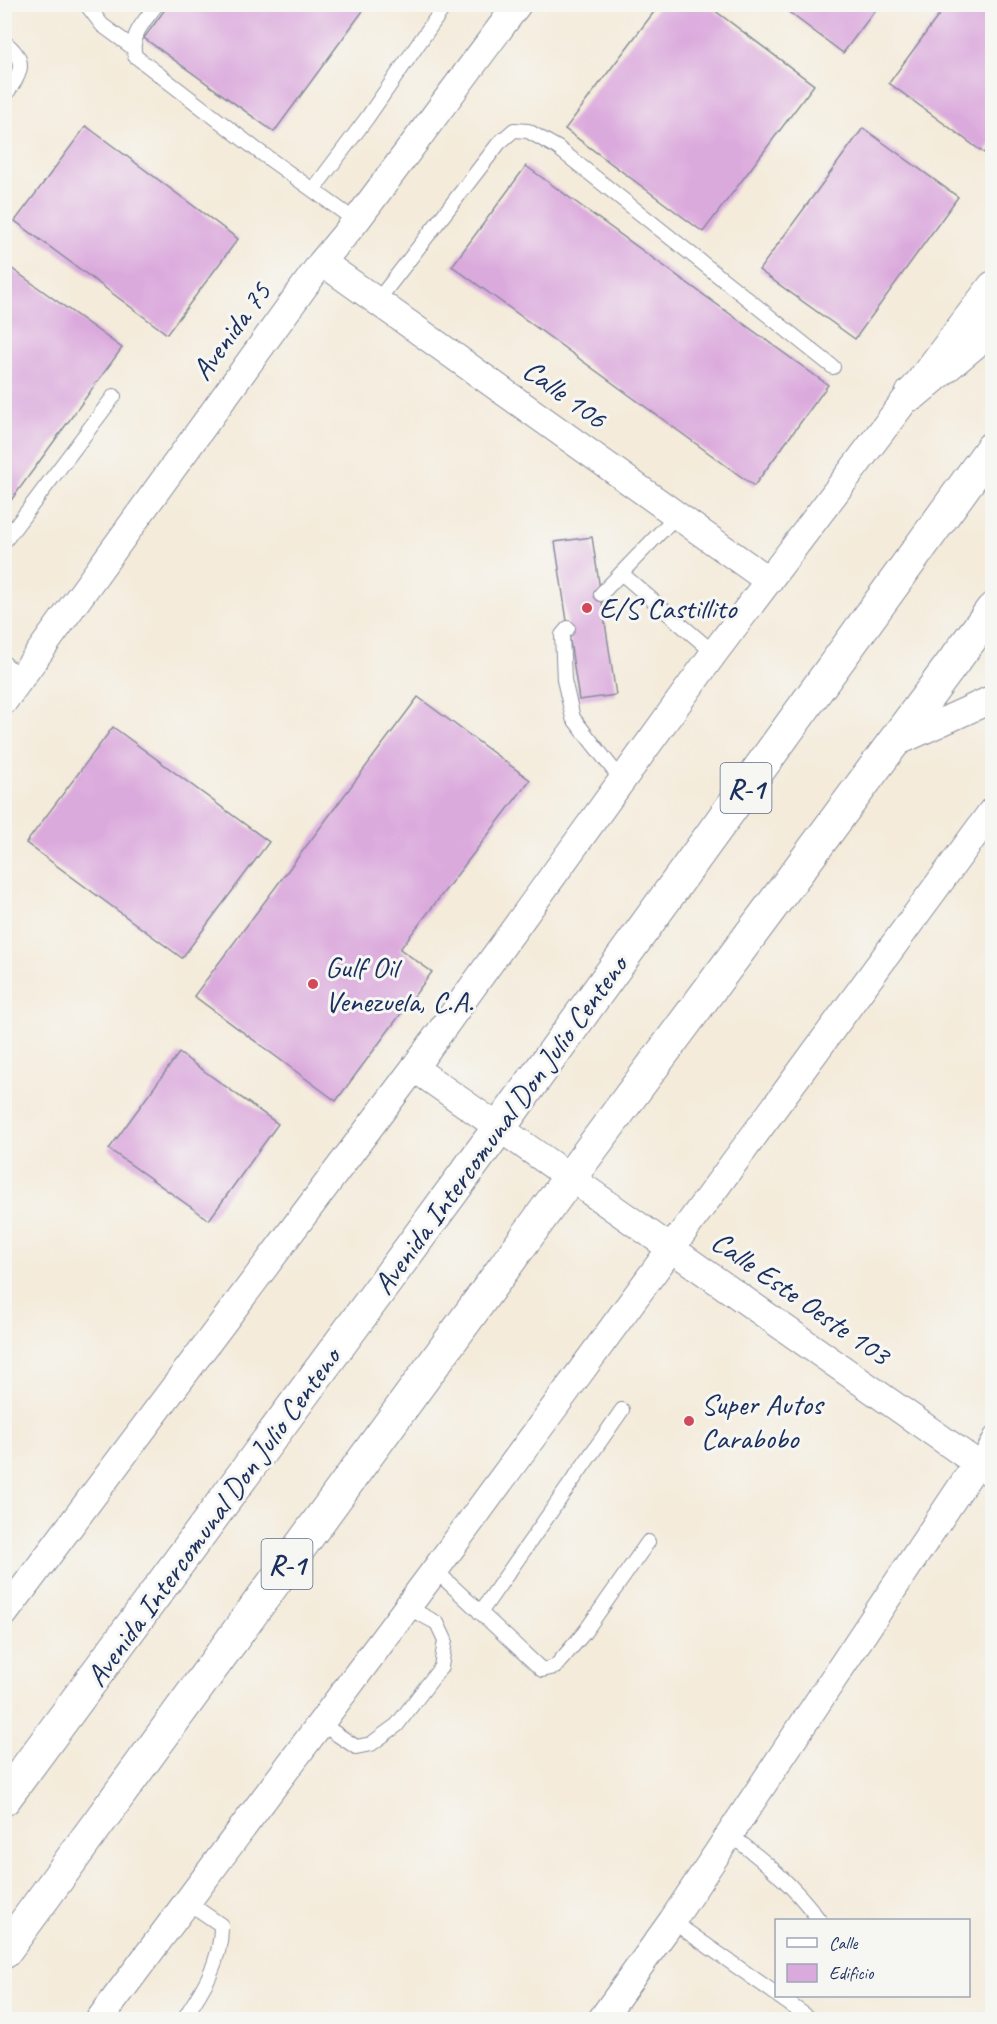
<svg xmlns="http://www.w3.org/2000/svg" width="997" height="2024" viewBox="0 0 997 2024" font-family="Caveat,sans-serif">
<rect width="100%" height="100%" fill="#f6f6f2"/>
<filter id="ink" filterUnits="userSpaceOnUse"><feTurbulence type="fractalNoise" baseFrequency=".0167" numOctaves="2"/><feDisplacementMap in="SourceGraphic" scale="12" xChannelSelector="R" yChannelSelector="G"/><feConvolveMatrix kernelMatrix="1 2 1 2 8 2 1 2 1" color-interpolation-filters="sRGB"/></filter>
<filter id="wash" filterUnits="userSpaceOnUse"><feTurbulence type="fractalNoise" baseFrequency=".008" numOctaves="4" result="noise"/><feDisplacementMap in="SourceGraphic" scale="24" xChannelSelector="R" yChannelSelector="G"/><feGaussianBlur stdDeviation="1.35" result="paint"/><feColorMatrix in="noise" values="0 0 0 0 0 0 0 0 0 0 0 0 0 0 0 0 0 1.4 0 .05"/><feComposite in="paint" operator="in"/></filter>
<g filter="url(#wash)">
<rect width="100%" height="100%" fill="#f4ebda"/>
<g id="blocks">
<path fill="#dbaadd" d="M169 4H368L274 132 144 38Z
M660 4H706L814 85 703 232 565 129Z
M778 4H880L843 53Z
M947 4H992V142L984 153 889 83Z
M86 126 238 239 167 334 15 221Z
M863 128 958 197 855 339 759 270Z
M526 166 828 385 754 486 452 266Z
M4 263 122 348 4 510Z
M592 537 616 695 579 700 555 542Z
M418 697 530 780 400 949 432 972 336 1101 194 996Z
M113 727 269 842 182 958 26 843Z
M179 1053 278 1124 209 1220 109 1149Z"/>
</g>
</g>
<g filter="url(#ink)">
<use href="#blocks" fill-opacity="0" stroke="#888d9c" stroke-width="1.5"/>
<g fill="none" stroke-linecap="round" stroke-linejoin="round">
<g stroke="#888d9c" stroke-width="16">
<path id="service" d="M86 4 102 25 132 47
M157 4C145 21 129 35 135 56L257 150 356 221
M4 42C30 61 20 75 4 97
M313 190 367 118 446 4
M378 300 499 143 514 130 528 131 558 148 833 367
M4 542 114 396
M621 573 714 653
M601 594 677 515
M568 628 562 635 564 680 573 718 623 782
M4 663 21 678
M977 1463 992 1434
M435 1570 542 1670 555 1667 584 1633 648 1542
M480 1613 622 1410
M320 1723 356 1747 371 1744 397 1725 441 1667 445 1640 437 1623 407 1607
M728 1833C763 1860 794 1885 819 1920
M672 1921 776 1994
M778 1996 812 2020
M183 2020C202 1991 222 1961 221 1925L186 1901"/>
</g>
<g stroke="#888d9c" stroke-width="29">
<path id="minor" d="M322 262 769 581
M4 701 322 262 356 221 518 4
M891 745 992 699
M414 1068 992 1474
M4 1614 414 1068 714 653 992 285
M99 2020 435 1570 992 811
M601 2020 672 1921 977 1463"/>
</g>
<g stroke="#888d9c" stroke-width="35">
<path id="primary" d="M912 394 992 327
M4 1799 499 1128 992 448
M4 1952 571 1176 992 610"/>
</g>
<use href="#service" stroke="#fff" stroke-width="14"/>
<use href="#minor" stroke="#fff" stroke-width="27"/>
<use href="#primary" stroke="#fff" stroke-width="33"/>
</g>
</g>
<g fill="#d1495b" stroke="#f6f6f2" stroke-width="2">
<circle cx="587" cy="608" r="6"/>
<circle cx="313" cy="984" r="6"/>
<circle cx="689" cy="1421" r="6"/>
</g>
<g text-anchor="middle" stroke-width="6" stroke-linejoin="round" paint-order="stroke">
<g fill="#f6f6f2" stroke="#5d6b8a" stroke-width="1.5">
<rect x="720.5" y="763" width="51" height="50" rx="4.5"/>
<rect x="261.5" y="1539" width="51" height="50" rx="4.5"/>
</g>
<g font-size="28" font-weight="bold" fill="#1b2f5e">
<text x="746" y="798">R-1</text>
<text x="287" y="1574">R-1</text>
</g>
<g font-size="30" fill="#1b2f5e" stroke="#f6f6f2">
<text transform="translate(231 331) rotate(-54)" y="10">Avenida 75</text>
<text transform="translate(565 394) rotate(36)" y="10">Calle 106</text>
<text transform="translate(500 1125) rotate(-54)" y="10">Avenida Intercomunal Don Julio Centeno</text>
<text transform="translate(801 1298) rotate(35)" y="10">Calle Este Oeste 103</text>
<text transform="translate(213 1517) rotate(-54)" y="10">Avenida Intercomunal Don Julio Centeno</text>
</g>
<g font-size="30" fill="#1b2f5e" stroke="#f6f6f2" text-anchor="start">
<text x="599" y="618">E/S Castillito</text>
<text x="325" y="977">Gulf Oil<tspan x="325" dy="34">Venezuela, C.A.</tspan></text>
<text x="701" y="1414">Super Autos<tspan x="701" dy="34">Carabobo</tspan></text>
</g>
</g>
<rect width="997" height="2024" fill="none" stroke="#f6f6f2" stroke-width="24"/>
<rect x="775" y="1919" width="195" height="78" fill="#f6f6f2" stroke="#9ea6b7" stroke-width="1.5"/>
<rect x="787" y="1938" width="30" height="9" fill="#ffffff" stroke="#9ea6b7" stroke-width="1.5"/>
<text x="829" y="1949" font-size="18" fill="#1b2f5e">Calle</text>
<rect x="787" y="1964" width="30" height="18" fill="#dbaadd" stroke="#9ea6b7" stroke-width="1.5"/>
<text x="829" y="1979" font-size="18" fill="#1b2f5e">Edificio</text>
</svg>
